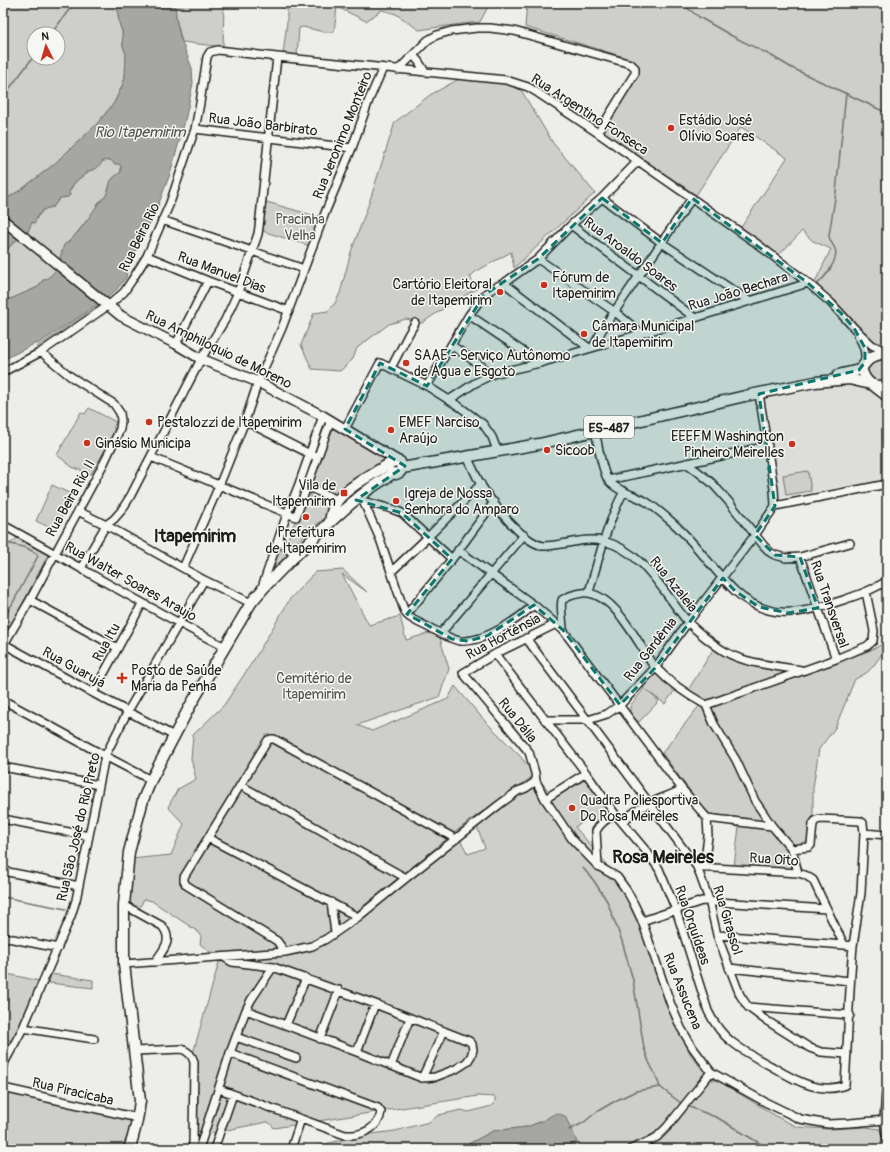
<svg xmlns="http://www.w3.org/2000/svg" width="890" height="1152" viewBox="0 0 890 1152" font-family="Pangolin,sans-serif">
<rect width="100%" height="100%" fill="#edede9"/>
<filter id="ink" filterUnits="userSpaceOnUse"><feTurbulence type="fractalNoise" baseFrequency=".025" numOctaves="2"/><feDisplacementMap in="SourceGraphic" scale="8" xChannelSelector="R" yChannelSelector="G"/><feConvolveMatrix kernelMatrix="1 2 1 2 8 2 1 2 1" color-interpolation-filters="sRGB"/></filter>
<g filter="url(#ink)">
<path fill="#ddddda" d="M854 383 870 389 877 395 880 400 887 440V479L780 498 764 396 803 388Z"/>
<path fill="#cececb" stroke="#757574" fill-rule="evenodd" d="M3 3H117L119 23 122 31 123 46 126 54 125 77 122 86 114 103 95 126 53 165 22 189 3 201ZM34 34H58V58H34Z
M175 3H224L223 47 182 42 176 18Z
M267 3H490L480 22 461 24 419 30 396 14 382 10 366 21 337 7 334 32H324L303 27 299 28 297 56 283 54 287 22V9L279 6Z
M527 3H887V348L873 341 860 332 815 282 831 249 813 241 802 231 778 256 740 229 787 158 741 127 696 195 600 130 639 66 621 56 525 27Z
M461 78 488 80 506 84 521 90 553 143 595 193 514 268 511 252 475 272 470 277 477 289 453 302 422 323 406 319 389 324 357 348 353 359 340 371 312 369 301 345 314 313 328 311 335 303 340 293 351 252 369 203 395 122 430 95Z
M111 159 121 166V172L112 179 106 196 98 203 93 213 71 240 64 245C62 251 60 256 61 262L27 234 30 226 44 209 53 207 60 198 68 197 70 195 69 192 75 182 89 171 97 168 103 161Z
M263 201 319 217 310 246 259 230Z
M21 237 59 268 49 277 42 281 38 287 13 298 3 301V255L14 242Z
M101 304 103 307 39 350 37 347 85 314Z
M887 356V381C884 381 880 382 877 381 868 379 863 367 871 361 875 358 882 357 887 356Z
M89 408 116 422 113 428 117 430 91 474 72 467 57 455 81 412 85 414Z
M329 426 389 460 329 495 309 486Z
M808 471 811 491 786 495 783 475Z
M52 485 73 495 55 530 36 521Z
M306 493 330 506 326 517 312 528 293 546 289 543 288 539Z
M17 538 48 555 3 641V549Z
M280 549 288 556 276 568 274 566Z
M343 570 367 592 342 574 369 625 400 616 406 640 432 632 439 635 449 669 439 697 357 725 372 731 448 699 455 686 484 720 520 756 535 775 469 821 341 924 326 935 314 941 302 946 254 952 214 955 200 944 201 937 197 931 152 901 144 899 138 911 126 902 131 859 171 855 184 824 168 807 178 789 196 779 191 759 193 735 224 705 253 661 290 599 315 572Z
M887 641C887 651 884 651 879 658 871 670 868 673 855 679L835 728 819 749 813 788V846L794 851 803 870 734 866 739 827 716 821 709 817 662 753 699 706V703L685 695 714 648C723 655 731 658 741 662 751 665 761 669 771 670 798 673 825 665 850 657 863 653 876 649 887 641Z
M655 673 675 690 665 704 646 690 659 701 639 722 630 715V706L644 689 643 688Z
M586 779 611 814 598 823 592 816 575 827 601 857 617 880 636 915 660 985 676 1025 691 1055 705 1073 669 1121 658 1131 647 1137 621 1149H566L569 1145 577 1142 542 1121 527 1127 493 1131 459 1149H304L363 1135 395 1131 429 1122 439 1115 461 1110 469 1112 491 1106 495 1102V1097L478 1096 274 1128 270 1123 267 1122 212 1133 208 1132 205 1129 196 1132C198 1109 200 1075 193 1053L219 962 299 954 318 948 336 936 459 838 468 854 485 848 476 824 516 796 538 783H542L555 798Z
M3 973 39 981 13 1041 3 1039Z
M51 974 93 980V988L49 983Z
M708 1080H715L722 1083 781 1119 798 1127 828 1129 866 1127 880 1129 885 1149H644L665 1134 675 1125Z
M3 1086 66 1101 134 1112 131 1149H3Z"/>
<path fill="#a6a6a3" stroke="#6f6f6d" d="M117 3H175L176 18 180 37 192 68 193 83 185 121 170 174 156 211 132 258 127 271 126 278 117 289 102 303 92 308 38 344H34L3 360V301L13 298 38 287 42 281 49 277 58 268 61 262 60 257 62 253 64 245C77 237 89 217 98 204 100 201 105 199 106 195 109 191 109 187 110 183 111 178 117 175 121 172V166L119 164H114L111 160 103 161 97 168 89 171 75 182 69 192 70 195 68 197 60 198 53 207C44 208 37 213 35 223L32 222 27 234 14 242 3 255V201L22 189 53 165 95 126 114 103 122 86 125 77 126 54 123 46 122 31 119 23Z
M556 1113 565 1116 577 1142 569 1145 566 1149H459L493 1131 527 1127 542 1121Z"/>
<g fill="none" stroke-linecap="round" stroke-linejoin="round">
<path stroke="#6f6f6d" stroke-width="1.5" d="M681 3 699 17 732 36 770 55 792 68 887 113
M51 34 74 3
M3 97 34 56
M817 284C825 278 839 259 835 249 833 244 829 241 829 235L836 192 846 93
M3 542 27 548 37 554 38 556 3 621
M583 868 594 881 607 901 622 941 633 980 644 1048 649 1062 656 1076 660 1087 682 1104
M3 897 66 909
M3 941 10 942
M687 1106 718 1118 769 1149
M569 1130 583 1123 598 1111 617 1100 636 1091 660 1087"/>
<g stroke="#1c1c1c" stroke-width="10">
<path id="street" d="M413 55 419 62 425 72
M398 70 428 40 437 35 451 31 477 28H490L514 31 631 64 635 68V73L598 133
M195 129 352 148
M602 198 662 243 749 301
M162 220 304 269
M571 225 695 318
M147 256 208 281 289 311
M538 259 615 312 641 333
M504 283 589 348
M469 315 540 363
M858 336C864 345 867 353 864 363
M176 344 208 281
M451 345 493 374
M593 347 602 330 692 198
M391 368 408 335 415 323
M3 372 41 352 109 305 124 292 132 280 147 256 170 203 195 129 200 103 207 57 210 52 218 50 277 57 506 80 528 87 538 93 598 133 756 243 808 283 831 303 854 328 872 345 887 352
M427 386 469 315 484 295 492 289 504 283 538 259 571 225 602 198 638 161
M759 394 774 489 775 506
M449 400 475 383 493 374 540 363 695 318 808 283
M245 421 314 456
M345 429 380 363 427 386 460 407 483 424 492 437 497 450
M595 430C598 444 601 468 608 480 615 490 634 495 645 501 655 507 664 515 673 523 696 543 713 570 735 591 766 620 800 615 837 602 846 599 856 596 865 592 873 589 880 585 887 581
M151 457 296 517 331 420
M467 457C472 466 476 476 481 485 493 504 521 541 543 546 563 546 583 537 603 541 644 551 662 591 687 621 695 630 714 645 724 651 745 664 777 666 801 670
M686 463 697 471 712 483 729 502 764 546 771 553 775 555 786 558 800 557 850 543
M608 480 768 446
M303 485 338 500
M356 500 363 501 380 539 403 607C404 609 405 613 407 615 413 621 424 625 432 629 441 633 450 639 460 641 484 643 517 620 534 605
M363 501 392 509 402 513 452 559
M775 506 887 484
M78 511 106 525 204 580 251 603
M3 525C77 565 149 609 225 647
M279 539 295 556
M458 550 534 605 563 630 682 789 707 818 708 836 704 868
M800 557 836 659
M81 568 106 525 114 519 121 511 130 497 201 359 225 320 238 292 258 234 259 227 277 57
M183 568 219 486 245 421 258 382 282 328 325 213 352 148 369 100 383 68
M391 572 428 537 481 484
M262 587 287 514 299 484 323 416
M589 592C599 558 607 523 624 491
M30 600 118 648
M407 614 452 559 494 502
M556 624 495 654 463 673 529 752 535 773 536 781 545 799 572 839 598 866 617 877 627 891 634 904 642 921 671 1005 681 1028 693 1048 711 1072 765 1102 800 1119 828 1124 850 1123 885 1120
M563 630C563 622 560 606 562 600 568 596 576 594 582 593 611 590 634 636 648 657 650 661 653 666 657 669 671 684 688 695 706 705L836 659 867 646 873 641 874 631 866 592
M441 633 524 535
M526 638 697 867 709 900 717 935 740 995 748 1007 764 1019 810 1048 821 1052 847 1054
M4 644 93 693 174 736
M3 646 30 600 104 463 120 429 121 421 120 413 114 404 70 376 41 352
M495 654 586 773 615 814 647 852 659 869 676 910 708 1011C714 1023 721 1034 732 1042 744 1052 758 1059 771 1066 784 1074 798 1082 812 1086 823 1089 835 1089 845 1085 848 1038 849 992 853 946L844 945 813 880 805 875 798 873 697 867
M93 693 142 604
M3 700 105 756 151 780
M706 705 714 724 736 760 755 801 772 826 792 849 798 873
M545 720H588L607 714 620 705 655 668 688 622 755 535 775 506
M3 767 99 785
M240 785 406 878
M545 799 586 773
M707 818 772 826
M3 819 89 836
M622 822C630 815 640 807 650 803 661 798 672 795 682 789
M864 833 887 835
M208 838 358 917
M792 849 809 847 811 845 813 824 816 820 821 819 860 821 863 823 864 833 861 893 853 946
M598 866 596 831C600 823 607 819 615 814
M3 871 79 886
M331 902 335 933
M124 905 162 926C174 940 163 950 155 962
M642 921 702 901 827 909
M717 935 844 945
M3 937 58 948
M285 952 277 941 186 885 184 881V877L268 740 271 739H274L456 839
M224 957 232 962 273 967 375 1004 469 1041 472 1044 473 1050 471 1056 467 1062 456 1069 435 1077 422 1078 357 1052 246 1010
M124 964 285 952 312 946 326 939 358 917 406 878 500 804 518 791 526 788 536 781
M729 968 850 981
M748 1007 850 1015
M286 1025 306 978
M23 1028 94 1039
M236 1037 296 1058
M320 1039 339 990
M134 1051 182 1049C189 1052 192 1055 194 1062L193 1144 191 1149
M357 1052 375 1004
M3 1065 23 1028 71 916 76 900 105 756 128 711 204 580
M391 1066 410 1018
M422 1078 444 1031
M3 1088 138 1118
M219 1089 345 1135C361 1136 379 1129 381 1112L378 1108 230 1053
M199 1149 230 1053 246 1010 251 1000 273 967
M214 1149 233 1094
M291 1149 301 1119
M631 1149 648 1142 657 1137 667 1127 711 1072"/>
</g>
<g stroke="#1c1c1c" stroke-width="12">
<path id="secondary" d="M3 220 121 316 176 344 201 359 258 382 323 416 398 461
M862 367C863 382 878 388 887 397
M887 1092 885 1120 887 1134"/>
</g>
<g stroke="#1c1c1c" stroke-width="13">
<path id="primary" d="M838 375 859 370 862 367 868 360 874 356 887 352
M330 522C331 514 333 507 337 501 348 486 378 471 394 461L400 462 402 468
M129 1149C135 1133 138 1118 140 1101L124 964V905L129 852 143 800 151 780 190 706 251 603C265 585 281 570 297 554 320 532 342 509 368 490 376 484 385 479 393 473L396 474 400 472 402 468 539 444 745 396 815 382 849 379 879 386 887 385"/>
</g>
<use href="#street" stroke="#f6f6f2" stroke-width="7"/>
<use href="#secondary" stroke="#f6f6f2" stroke-width="9"/>
<use href="#primary" stroke="#f6f6f2" stroke-width="10"/>
</g>
</g>
<path fill="#0f766e" fill-opacity="0.2" stroke="#0f766e" stroke-width="3" stroke-dasharray="8 5" stroke-linejoin="round" d="M602 198 662 243 692 198 808 283 841 313 854 328 865 348V362L859 370 759 394 775 506 755 535 775 555 800 557 818 608 788 613 759 607 735 591 723 578 655 668 620 705 563 630 534 605 487 636 468 641 452 639 407 614 452 559 402 513 356 500 405 466 345 429 380 363 427 386 484 295 538 259Z"/>
<g fill="#c8321e" stroke="#f6f6f2" stroke-width="1.5">
<circle cx="671" cy="128" r="4"/>
<circle cx="544" cy="285" r="4"/>
<circle cx="500" cy="292" r="4"/>
<circle cx="584" cy="334" r="4"/>
<circle cx="406" cy="363" r="4"/>
<circle cx="149" cy="422" r="4"/>
<circle cx="391" cy="430" r="4"/>
<circle cx="87" cy="443" r="4"/>
<circle cx="792" cy="444" r="4"/>
<circle cx="547" cy="450" r="4"/>
<rect x="340" y="489" width="8" height="8" rx="2"/>
<circle cx="396" cy="501" r="4"/>
<circle cx="306" cy="517" r="4"/>
<path d="M120 672h4v4h4v4h-4v4h-4v-4h-4v-4h4z"/>
<circle cx="572" cy="808" r="4"/>
</g>
<g text-anchor="middle" stroke-width="3" stroke-linejoin="round" paint-order="stroke">
<rect fill="#f6f6f2" stroke="#5d5d5c" stroke-width="1" x="584" y="416" width="50" height="22" rx="3"/>
<g font-size="13" font-weight="bold" fill="#1c1c1c">
<text x="609" y="432">ES-487</text>
</g>
<g font-size="14" fill="#1c1c1c" stroke="#f6f6f2">
<text transform="translate(590 114) rotate(33)" y="5">Rua Argentino Fonseca</text>
<text transform="translate(263 124) rotate(7)" y="5">Rua João Barbirato</text>
<text transform="translate(342 135) rotate(-68)" y="5">Rua Jeronimo Monteiro</text>
<text transform="translate(139 237) rotate(-64)" y="5">Rua Beira Rio</text>
<text transform="translate(631 254) rotate(37)" y="5">Rua Aroaldo Soares</text>
<text transform="translate(222 272) rotate(21)" y="5">Rua Manuel Dias</text>
<text transform="translate(738 291) rotate(-17)" y="5">Rua João Bechara</text>
<text transform="translate(219 349) rotate(26)" y="5">Rua Amphiloquio de Moreno</text>
<text transform="translate(70 498) rotate(-61)" y="5">Rua Beira Rio II</text>
<text transform="translate(131 581) rotate(29)" y="5">Rua Walter Soares Araujo</text>
<text transform="translate(674 584) rotate(51)" y="5">Rua Azaleia</text>
<text transform="translate(830 604) rotate(71)" y="5">Rua Transversal</text>
<text transform="translate(503 636) rotate(-28)" y="5">Rua Hortênsia</text>
<text transform="translate(106 642) rotate(-61)" y="5">Rua Itu</text>
<text transform="translate(650 649) rotate(-52)" y="5">Rua Gardênia</text>
<text transform="translate(74 667) rotate(29)" y="5">Rua Guarujá</text>
<text transform="translate(518 720) rotate(51)" y="5">Rua Dália</text>
<text transform="translate(78 827) rotate(-77)" y="5">Rua São José do Rio Preto</text>
<text transform="translate(774 859) rotate(4)" y="5">Rua Oito</text>
<text transform="translate(728 920) rotate(73)" y="5">Rua Girassol</text>
<text transform="translate(693 925) rotate(71)" y="5">Rua Orquídeas</text>
<text transform="translate(683 991) rotate(68)" y="5">Rua Assucena</text>
<text transform="translate(73 1091) rotate(13)" y="5">Rua Piracicaba</text>
</g>
<g font-size="14" fill="#1c1c1c" stroke="#f6f6f2" text-anchor="start">
<text x="679" y="125">Estádio José<tspan x="679" dy="16">Olívio Soares</tspan></text>
<text x="552" y="282">Fórum de<tspan x="552" dy="16">Itapemirim</tspan></text>
<text x="492" y="289" text-anchor="end">Cartório Eleitoral<tspan x="492" dy="16">de Itapemirim</tspan></text>
<text x="592" y="331">Câmara Municipal<tspan x="592" dy="16">de Itapemirim</tspan></text>
<text x="414" y="360">SAAE - Serviço Autônomo<tspan x="414" dy="16">de Água e Esgoto</tspan></text>
<text x="157" y="427">Pestalozzi de Itapemirim</text>
<text x="399" y="427">EMEF Narciso<tspan x="399" dy="16">Araújo</tspan></text>
<text x="784" y="441" text-anchor="end">EEEFM Washington<tspan x="784" dy="16">Pinheiro Meirelles</tspan></text>
<text x="95" y="448">Ginásio Municipa</text>
<text x="555" y="455">Sicoob</text>
<text x="336" y="490" text-anchor="end">Vila de<tspan x="336" dy="16">Itapemirim</tspan></text>
<text x="404" y="498">Igreja de Nossa<tspan x="404" dy="16">Senhora do Amparo</tspan></text>
<text x="306" y="537" text-anchor="middle">Prefeitura<tspan x="306" dy="16">de Itapemirim</tspan></text>
<text x="131" y="675">Posto de Saúde<tspan x="131" dy="16">Maria da Penha</tspan></text>
<text x="580" y="805">Quadra Poliesportiva<tspan x="580" dy="16">Do Rosa Meireles</tspan></text>
</g>
<g font-size="14" fill="#515151" stroke="#f6f6f2">
<text x="300" y="224">Pracinha<tspan x="300" dy="16">Velha</tspan></text>
<text x="314" y="683">Cemitério de<tspan x="314" dy="16">Itapemirim</tspan></text>
</g>
<g font-size="15" font-style="italic" fill="#535352" stroke="#f6f6f2">
<text x="140" y="137">Rio Itapemirim</text>
</g>
<g font-size="18" font-weight="bold" fill="#1c1c1c" stroke="#f6f6f2">
<text x="195" y="542">Itapemirim</text>
<text x="663" y="863">Rosa Meireles</text>
</g>
</g>
<rect width="890" height="1152" fill="none" stroke="#f6f6f2" stroke-width="16"/>
<rect x="8" y="8" width="874" height="1136" fill="none" stroke="#1c1c1c" stroke-width="1.5" filter="url(#ink)"/>
<g transform="translate(46 46) rotate(355)"><circle r="19" fill="#f6f6f2" stroke="#9f9f9c"/>
<path d="M0-3L7 15L0 10L-7 15Z" fill="#c8321e"/>
<text y="-6" font-size="11" font-weight="bold" text-anchor="middle" fill="#1c1c1c">N</text>
</g>
</svg>
